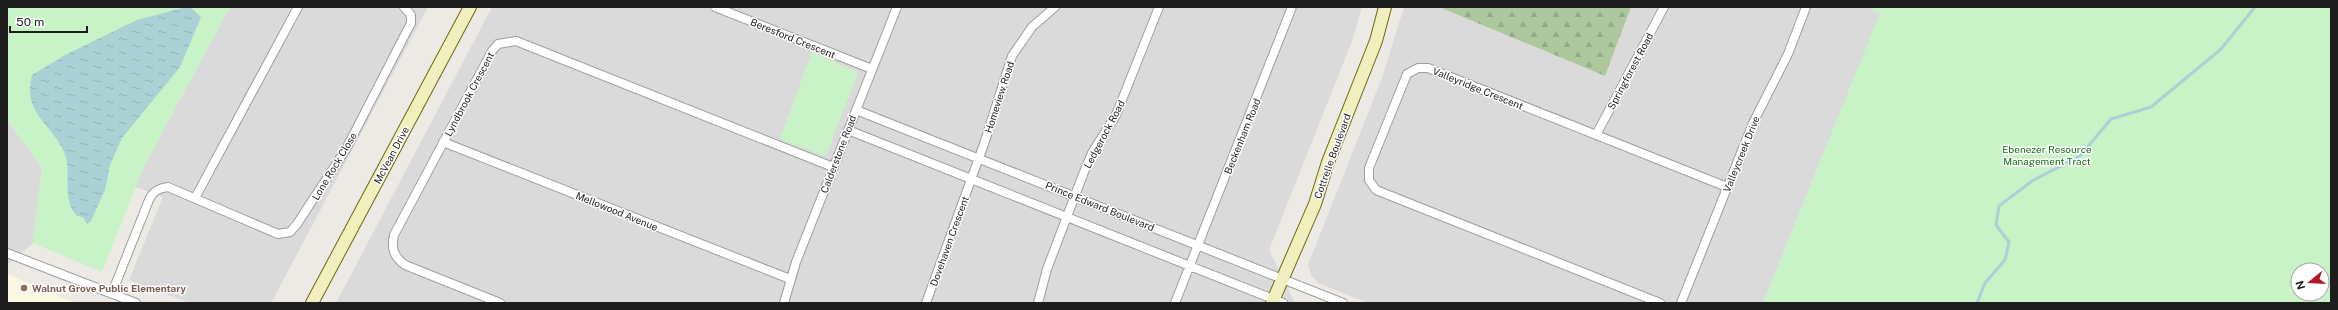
<svg xmlns="http://www.w3.org/2000/svg" width="2338" height="310" viewBox="0 0 2338 310" font-family="'Public Sans',sans-serif">
<defs>
<pattern id="forest-firs" width="22" height="20" patternUnits="userSpaceOnUse"><rect width="22" height="20" fill="#aec89e"/><path d="M5 1l3.5 6h-7zM16 11l3.5 6h-7z" fill="#95ab88"/></pattern>
<pattern id="water-ripples" width="26" height="14" patternUnits="userSpaceOnUse"><rect width="26" height="14" fill="#a9d1d6"/><path d="M2 4q2-2 4 0t4 0M15 11q2-2 4 0t4 0" fill="none" stroke="#91b3b7"/></pattern>
</defs>
<rect width="100%" height="100%" fill="#ede9e4"/>
<path fill="#dbdadb" d="M230 7H428L271 303H190L129 280 163 197 135 187 145 164Z
M492 7H1362L1352 41 1269 250 1295 303H336Z
M1404 7H1439L1605 76 1631 7H1883L1763 303H1369L1318 283 1311 275 1308 265 1383 75Z
M7 120 42 167 33 243 7 266Z"/>
<path fill="#fbf8e0" d="M7 274 75 303H7Z"/>
<path fill="url(#forest-firs)" d="M1439 7H1631L1605 76Z"/>
<path fill="#c7f3c6" fill-rule="evenodd" d="M7 7H230L145 164 102 272 33 243 42 167 7 120Z
M1866 7H2331V303H1763L1880 13ZM2298 270H2322V294H2298Z
M812 52 858 73 826 155H822L780 139Z"/>
<path fill="url(#water-ripples)" d="M186 7H190L201 17 180 67 122 138 110 165 105 190 91 221 87 224 83 217 77 216C61 199 72 174 65 154 52 123 22 114 32 75L67 54 137 20Z"/>
<g fill="none" stroke-linecap="round" stroke-linejoin="round">
<path stroke="#a9d1d6" stroke-width="3" d="M1977 303 1985 283 2005 260 2009 242 1996 225 1999 206 2032 181 2080 156 2111 119 2151 107 2221 49 2255 7"/>
<g stroke="#9e9e9e" stroke-width="10">
<path id="street" d="M715 7 872 69
M856 110 1343 303
M848 130 1283 303
M1596 135 1664 7
M443 142 790 279
M195 198 298 7
M7 253 136 303
M112 293 149 200C153 191 159 188 168 187L278 234 290 232 297 224 346 149 411 23V15L404 7
M500 303 405 265C394 257 391 249 394 235L492 51 498 44 516 41 833 167
M784 303 796 262 897 7
M926 303 984 144 1012 56 1032 27 1055 7
M1038 303 1047 269 1084 172 1092 153 1116 115 1159 7
M1175 303 1292 7
M1660 303 1376 190 1369 180V168L1407 74 1418 68H1428L1727 187
M1681 303 1753 123 1788 54 1806 7"/>
</g>
<g stroke="#686811" stroke-width="14">
<path id="secondary" d="M312 303 470 7
M1272 303 1315 204 1328 162 1376 41 1385 7"/>
</g>
<use href="#street" stroke="#fff" stroke-width="8"/>
<use href="#secondary" stroke="#f2efbe" stroke-width="12"/>
</g>
<circle fill="#8d6e63" stroke="#fff" stroke-width="1.5" cx="24" cy="288" r="4"/>
<g text-anchor="middle" stroke-width="3" stroke-linejoin="round" paint-order="stroke">
<g font-size="10" fill="#1d1d1d" stroke="#fff">
<text transform="translate(793 38) rotate(22)" y="4">Beresford Crescent</text>
<text transform="translate(1630 71) rotate(-62)" y="4">Springforest Road</text>
<text transform="translate(1478 88) rotate(22)" y="4">Valleyridge Crescent</text>
<text transform="translate(469 94) rotate(-62)" y="4">Lyndbrook Crescent</text>
<text transform="translate(999 97) rotate(-72)" y="4">Homeview Road</text>
<text transform="translate(1104 134) rotate(-62)" y="4">Ledgerock Road</text>
<text transform="translate(1242 136) rotate(-68)" y="4">Beckenham Road</text>
<text transform="translate(838 154) rotate(-69)" y="4">Calderstone Road</text>
<text transform="translate(1741 154) rotate(-68)" y="4">Valleycreek Drive</text>
<text transform="translate(391 155) rotate(-62)" y="4">McVean Drive</text>
<text transform="translate(1332 156) rotate(-70)" y="4">Cottrelle Boulevard</text>
<text transform="translate(334 166) rotate(-59)" y="4">Lone Rock Close</text>
<text transform="translate(1100 206) rotate(22)" y="4">Prince Edward Boulevard</text>
<text transform="translate(617 211) rotate(22)" y="4">Mellowood Avenue</text>
<text transform="translate(949 241) rotate(-70)" y="4">Dovehaven Crescent</text>
</g>
<g font-size="10" fill="#196f17" stroke="#fff">
<text x="2047" y="153">Ebenezer Resource<tspan x="2047" dy="12">Management Tract</tspan></text>
</g>
<g font-size="10" font-weight="bold" fill="#785e54" stroke="#fff" text-anchor="start">
<text x="32" y="292">Walnut Grove Public Elementary</text>
</g>
</g>
<rect width="2338" height="310" fill="none" stroke="#1d1d1d" stroke-width="16"/>
<g transform="translate(2310 282) rotate(252)"><circle r="19" fill="#ffffff" stroke="#a5a5a5"/>
<path d="M0-3L7 15L0 10L-7 15Z" fill="#b51626"/>
<text y="-6" font-size="11" font-weight="bold" text-anchor="middle" fill="#1d1d1d">N</text>
</g>
<path d="M10 26v6h77v-6" fill="none" stroke="#1d1d1d" stroke-width="2"/>
<text x="16" y="26" font-size="12" fill="#1d1d1d" stroke="#ffffff" stroke-width="3" paint-order="stroke">50 m</text>
</svg>
